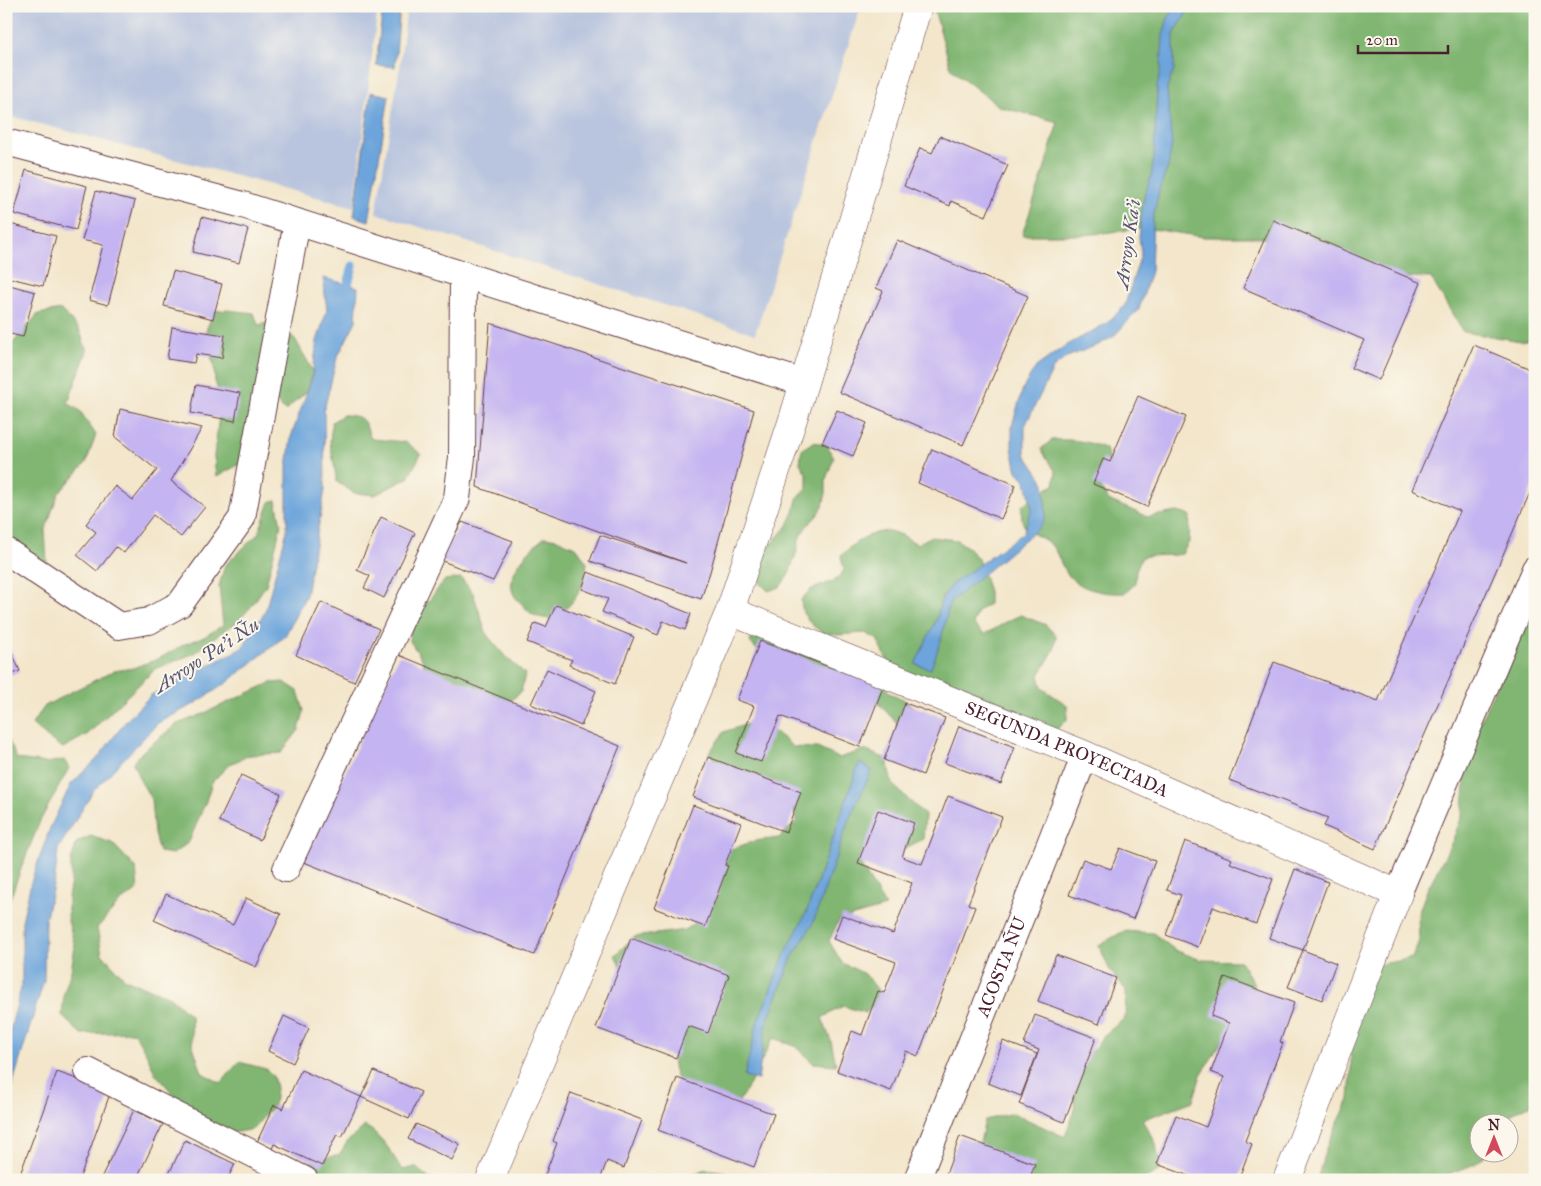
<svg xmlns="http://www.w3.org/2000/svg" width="1541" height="1186" viewBox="0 0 1541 1186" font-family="'IM FELL Great Primer',serif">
<rect width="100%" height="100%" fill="#fbf7ec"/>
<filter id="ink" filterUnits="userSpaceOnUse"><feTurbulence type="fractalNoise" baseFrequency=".02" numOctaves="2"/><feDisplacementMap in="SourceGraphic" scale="10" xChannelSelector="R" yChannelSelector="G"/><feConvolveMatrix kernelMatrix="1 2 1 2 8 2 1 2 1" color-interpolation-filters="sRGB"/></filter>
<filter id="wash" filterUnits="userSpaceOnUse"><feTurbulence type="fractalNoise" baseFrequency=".0096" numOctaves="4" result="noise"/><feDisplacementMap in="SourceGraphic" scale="20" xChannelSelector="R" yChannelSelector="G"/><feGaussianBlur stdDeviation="1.12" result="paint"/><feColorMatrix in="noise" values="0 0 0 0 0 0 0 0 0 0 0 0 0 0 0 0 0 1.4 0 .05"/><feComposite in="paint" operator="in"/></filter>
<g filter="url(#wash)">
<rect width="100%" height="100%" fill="#f3e6cb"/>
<path fill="#b9c5de" d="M6 6H378L354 207 6 115Z
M407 6H861L755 334 376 213 400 66Z"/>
<path fill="#80b672" stroke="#656a4e" d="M935 6H1535V339L1521 341 1463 332 1431 278 1374 276 1315 266 1262 237H1204L1145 228 1085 235H1022L1041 180 1058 122 1000 107 951 69 934 9Z
M61 310 79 329 87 351 68 403 80 411 96 435 86 463 58 494 45 531 47 564 6 542V351L38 314Z
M227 310 254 313 258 325 278 321 295 339 313 371 308 390 285 411 266 389 240 464 216 477 214 456 221 400 215 381 214 364 203 338 214 311Z
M343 415C365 415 364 421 371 439L406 442 421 454 408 478 375 495 354 493 337 482 330 442 332 422Z
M1052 440C1071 439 1089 441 1106 449L1110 463 1101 488 1108 500 1148 517 1176 512 1190 515 1189 542 1182 554C1168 557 1156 554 1142 557L1136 570 1135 584 1125 593C1103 594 1076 590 1064 569 1060 562 1057 551 1051 545 1034 529 1019 537 1022 506L1033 497 1054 485 1056 472 1041 449Z
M814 442 827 445 834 457 826 479V493L823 506 816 517 806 527 799 539 797 551 788 576 780 587 768 591 759 582V569L763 556 770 545 788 525 794 512 797 499 807 488V475L800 463 802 449Z
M276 500 281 525 266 585 250 608 236 623 216 636 195 653 155 669 88 734 63 748 48 738 32 724 45 706 69 693 114 671 133 668 160 658 185 644 204 637 223 625 219 586 225 565 258 534 270 502Z
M889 531 902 535 917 544 930 537 957 540 969 548 978 559 989 591V604L978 611 973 624 984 634C997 629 1007 620 1021 615L1046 625 1056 636 1054 650 1039 675 1042 688 1067 705V720L1056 730 1030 724 1022 713 1009 708 982 710 952 681 912 678 889 664 877 639 865 633 837 635 823 633 812 625 803 613 801 600 810 590 836 580 844 570 841 556C854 542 869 532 889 531Z
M545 537 557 539 577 548 587 563C583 592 576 600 555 619 537 618 533 617 522 604 519 601 515 598 514 595 503 574 531 548 545 537Z
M461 578 473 593 487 635 504 655 525 674 521 692 510 701 427 677 422 659 410 641 411 623 445 580Z
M1535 602V1104C1525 1105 1508 1115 1504 1123L1478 1124V1154H1487L1475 1164 1449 1174 1446 1180H1317L1326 1148 1349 1100 1351 1073V1039L1372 966 1412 958 1419 941 1418 914 1427 890 1452 842 1462 816 1465 786 1463 759Z
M755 630 882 682 890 693 903 699 916 709 898 724 880 705 868 698 759 652 750 642Z
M284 682 298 691 304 711 299 730 281 753 250 755 230 764 212 782 206 801 189 842 173 854 159 852 154 834 151 799 139 778 133 762 143 751 177 724 196 717 270 683Z
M747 724 773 730 793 747 817 748 839 758 864 750 887 759 892 784 925 815 923 839 902 850 879 849 858 861 886 907 839 920 829 941 842 963 865 974 882 995 866 1013 843 1006 822 1018 831 1041 836 1065 813 1063 795 1046 773 1038 750 1084 737 1104 690 1098 676 1077 672 1053 683 1030 706 1020 625 976 615 955 634 937 685 930 706 916 714 869 729 850 754 841 779 838 797 821 791 797 724 770 709 753 724 732Z
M6 735 17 759 46 763 64 760 69 768 40 821 22 866 6 910Z
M91 836 112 843 136 868 138 890 120 902 97 928 102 954 125 979 170 997 191 1016 192 1043 202 1073 221 1083 239 1062 266 1069 273 1076 276 1088 274 1105 253 1129 232 1133 188 1111 155 1073 147 1055 134 1032 81 1034 62 1016 64 993 71 971 75 946 68 921V897L71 881V860L77 842Z
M1124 931 1153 933 1175 950 1201 960 1240 961 1255 985 1235 1003 1229 1030 1201 1075 1193 1101 1142 1120 1156 1143 1160 1170 1142 1180H1003L979 1147 985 1120 1013 1113 1065 1137 1074 1110 1076 1084 1086 1059 1103 1036 1125 1018 1126 990 1109 969 1099 945Z
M365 1126C383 1136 392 1154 402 1170L415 1167 431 1180H278L303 1165 340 1154 347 1142Z
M706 1169 726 1172 728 1180H682V1178Z"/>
<path fill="#6ca4db" stroke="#5b6283" d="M383 6H400L395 67 376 65Z
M1177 6H1191L1174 34V69L1167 89 1172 145 1168 167 1160 187 1153 218 1151 271 1139 309 1113 337 1098 345 1067 357 1054 367 1025 426V454L1044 482 1046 516 1040 527 950 602 941 640 931 669 915 664 937 618 942 598 952 584 1023 533 1032 508 1026 481 1017 471 1012 449V426L1023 388 1036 367 1062 348 1107 323 1125 305 1141 254 1139 237 1144 196 1151 177 1154 157 1157 87 1161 67 1163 35 1168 18Z
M371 92 389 96 369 221 354 216Z
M323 278 358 287 356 321 337 358 324 410 325 490 306 595 285 636 228 682 196 703 158 723 94 790 58 849 55 878 45 920 44 980 6 1106V1046L22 984V921L31 882 50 828 71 784 97 759 126 721 151 695 242 648 265 612 287 530V468L291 437 312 378 317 341 327 310Z
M859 763 872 770 850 817 813 923 792 958 766 1025 758 1080 744 1077 758 1020 785 954 807 911Z"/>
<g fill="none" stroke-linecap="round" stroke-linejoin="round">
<path stroke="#6ca4db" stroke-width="9" d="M345 295 353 266"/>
</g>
<g id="blocks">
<path fill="#c4b4f1" d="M940 136 1008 165 986 216 951 201 950 206 904 186 920 148 932 153Z
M26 170 87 186 76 230 14 214Z
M96 191 135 201 108 305 89 300 103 245 82 240Z
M202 217 248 229 239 263 193 252Z
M1273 220 1421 283 1379 380 1351 368 1364 340 1243 288Z
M6 223 56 236 43 286 6 277 9 258H6Z
M897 240 1028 296 963 445 839 392 883 291 876 288Z
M173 271 222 284 213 319 164 306Z
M6 284 35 292 23 337 6 333Z
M490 323 754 410 710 572 701 599 590 561 600 535 686 563 477 487Z
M172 327 225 335 222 358 196 354 194 363 167 359Z
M1474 345 1535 371V481L1375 849 1324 826 1328 818 1229 780 1274 662 1378 701 1460 511 1412 490Z
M196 385 240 393 235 421 191 413Z
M1138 396 1186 417 1147 507 1093 484 1103 459 1110 462Z
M120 409 202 428 171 481 205 507 181 537 153 515 124 553 116 547 97 571 77 555 96 532 86 524 115 486 133 500 157 470 115 437Z
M837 410 867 423 853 456 822 443Z
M932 449 1016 485 1001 519 918 483Z
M381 517 415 533 384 598 364 588 370 576 357 570Z
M462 522 513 541 493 581 440 560Z
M588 572 691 614 685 630 663 621 658 635 602 612 608 599 582 589Z
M321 602 379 629 354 682 296 655Z
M556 605 634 637 615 684 569 665 572 660 527 642 535 623 546 627Z
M6 639 20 671 6 677Z
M760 641 883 687 860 747 780 716 761 762 736 753 754 706 737 700Z
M399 655 620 746 534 955 304 862Z
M547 669 596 691 581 726 531 704Z
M905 703 945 718 923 775 884 760Z
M959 726 1015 747 1001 784 945 763Z
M708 757 801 792 786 832 693 797Z
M241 775 281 794 260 840 219 821Z
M948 796 1002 817 968 904 975 907 918 1056 906 1051 891 1091 837 1071 852 1031 862 1035 878 991 884 993 896 962 833 939 842 915 893 934 912 883 858 863 878 810 914 823 902 857 922 864Z
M693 805 741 823 725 865 728 866 705 927 654 908Z
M1185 841 1232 859 1230 863 1273 879 1256 924 1213 907 1198 947 1166 935 1181 895 1167 890Z
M1120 848 1155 861 1133 919 1069 895 1083 859 1111 869Z
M1295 869 1328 882 1303 950 1269 938Z
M166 894 233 925 246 898 281 914 256 967 154 920Z
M631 938 729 975 708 1033 688 1026 676 1058 596 1028Z
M1303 950 1336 963 1322 1000 1288 987Z
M1056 955 1116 978 1099 1024 1038 1001Z
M1225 977 1294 1003 1280 1042 1283 1043 1245 1141 1252 1144 1238 1180H1200L1157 1164 1176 1115 1206 1127 1224 1077 1211 1072 1229 1023 1211 1016Z
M1035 1015 1096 1038 1064 1122 1019 1104 1039 1050 1024 1044Z
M284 1016 309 1028 293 1063 268 1051Z
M1003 1041 1037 1054 1021 1096 988 1083Z
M301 1070 361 1097 342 1137 337 1134 322 1166 274 1144 272 1149 257 1142 274 1105 283 1109Z
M374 1071 421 1092 409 1119 361 1097Z
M57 1072 111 1091 79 1180H18Z
M677 1078 774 1114 754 1167 658 1130Z
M571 1093 642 1120 624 1168 607 1161 600 1180H543L557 1143 553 1141Z
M134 1110 163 1124 136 1180H100Z
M416 1124 460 1144 452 1160 408 1139Z
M960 1136 1035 1164 1029 1180H944Z
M185 1140 235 1164 227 1180H166Z"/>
</g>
</g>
<g filter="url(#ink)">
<use href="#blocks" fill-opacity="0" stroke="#633d43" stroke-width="1"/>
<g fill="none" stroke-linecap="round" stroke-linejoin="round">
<g stroke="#633d43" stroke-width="28">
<g id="minor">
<path d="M6 142 243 205 804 383"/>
<path d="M6 551 119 626 149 621 180 604 242 518 297 222"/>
<path d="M286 869 457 498 462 457 463 274"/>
<path d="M1398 894 1535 569"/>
<path d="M88 1071 305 1180"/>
<path id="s1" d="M917 1180 1085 755"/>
</g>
</g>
<g stroke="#633d43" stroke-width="29">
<g id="tertiary">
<path id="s2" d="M730 611 1085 755 1398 894 1287 1180"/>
</g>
</g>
<g stroke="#633d43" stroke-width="29">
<path id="secondary" d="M490 1180 730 611 794 416 918 6"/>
</g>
<use href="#minor" stroke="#fff" stroke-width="26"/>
<use href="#tertiary" stroke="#fff" stroke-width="28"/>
<use href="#secondary" stroke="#fff" stroke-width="28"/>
</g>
</g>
<g text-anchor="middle" stroke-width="4" stroke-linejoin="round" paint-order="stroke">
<g font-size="18" fill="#4a1f2b" stroke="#fbf7ec">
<text dy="6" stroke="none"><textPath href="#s2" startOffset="364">SEGUNDA PROYECTADA</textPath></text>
<text dy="6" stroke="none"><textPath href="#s1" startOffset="229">ACOSTA ÑU</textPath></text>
</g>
<g font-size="19" font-style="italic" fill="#585471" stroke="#fbf7ec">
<text transform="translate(1127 244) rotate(-82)" y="7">Arroyo Ka'i</text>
<text transform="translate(206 655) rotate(-33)" y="7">Arroyo Pa'i Ñu</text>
</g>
</g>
<rect width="1541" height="1186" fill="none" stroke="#fbf7ec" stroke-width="25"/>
<g transform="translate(1494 1138)"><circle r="24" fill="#fbf7ec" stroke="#b4a19f"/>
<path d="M0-4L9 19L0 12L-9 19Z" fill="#d1495b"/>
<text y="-8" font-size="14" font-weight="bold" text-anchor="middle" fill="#4a1f2b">N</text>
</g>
<path d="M1358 45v8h90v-8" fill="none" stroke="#4a1f2b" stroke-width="2.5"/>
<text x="1366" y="45" font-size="15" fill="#4a1f2b" stroke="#fbf7ec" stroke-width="4" paint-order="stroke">20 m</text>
</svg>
